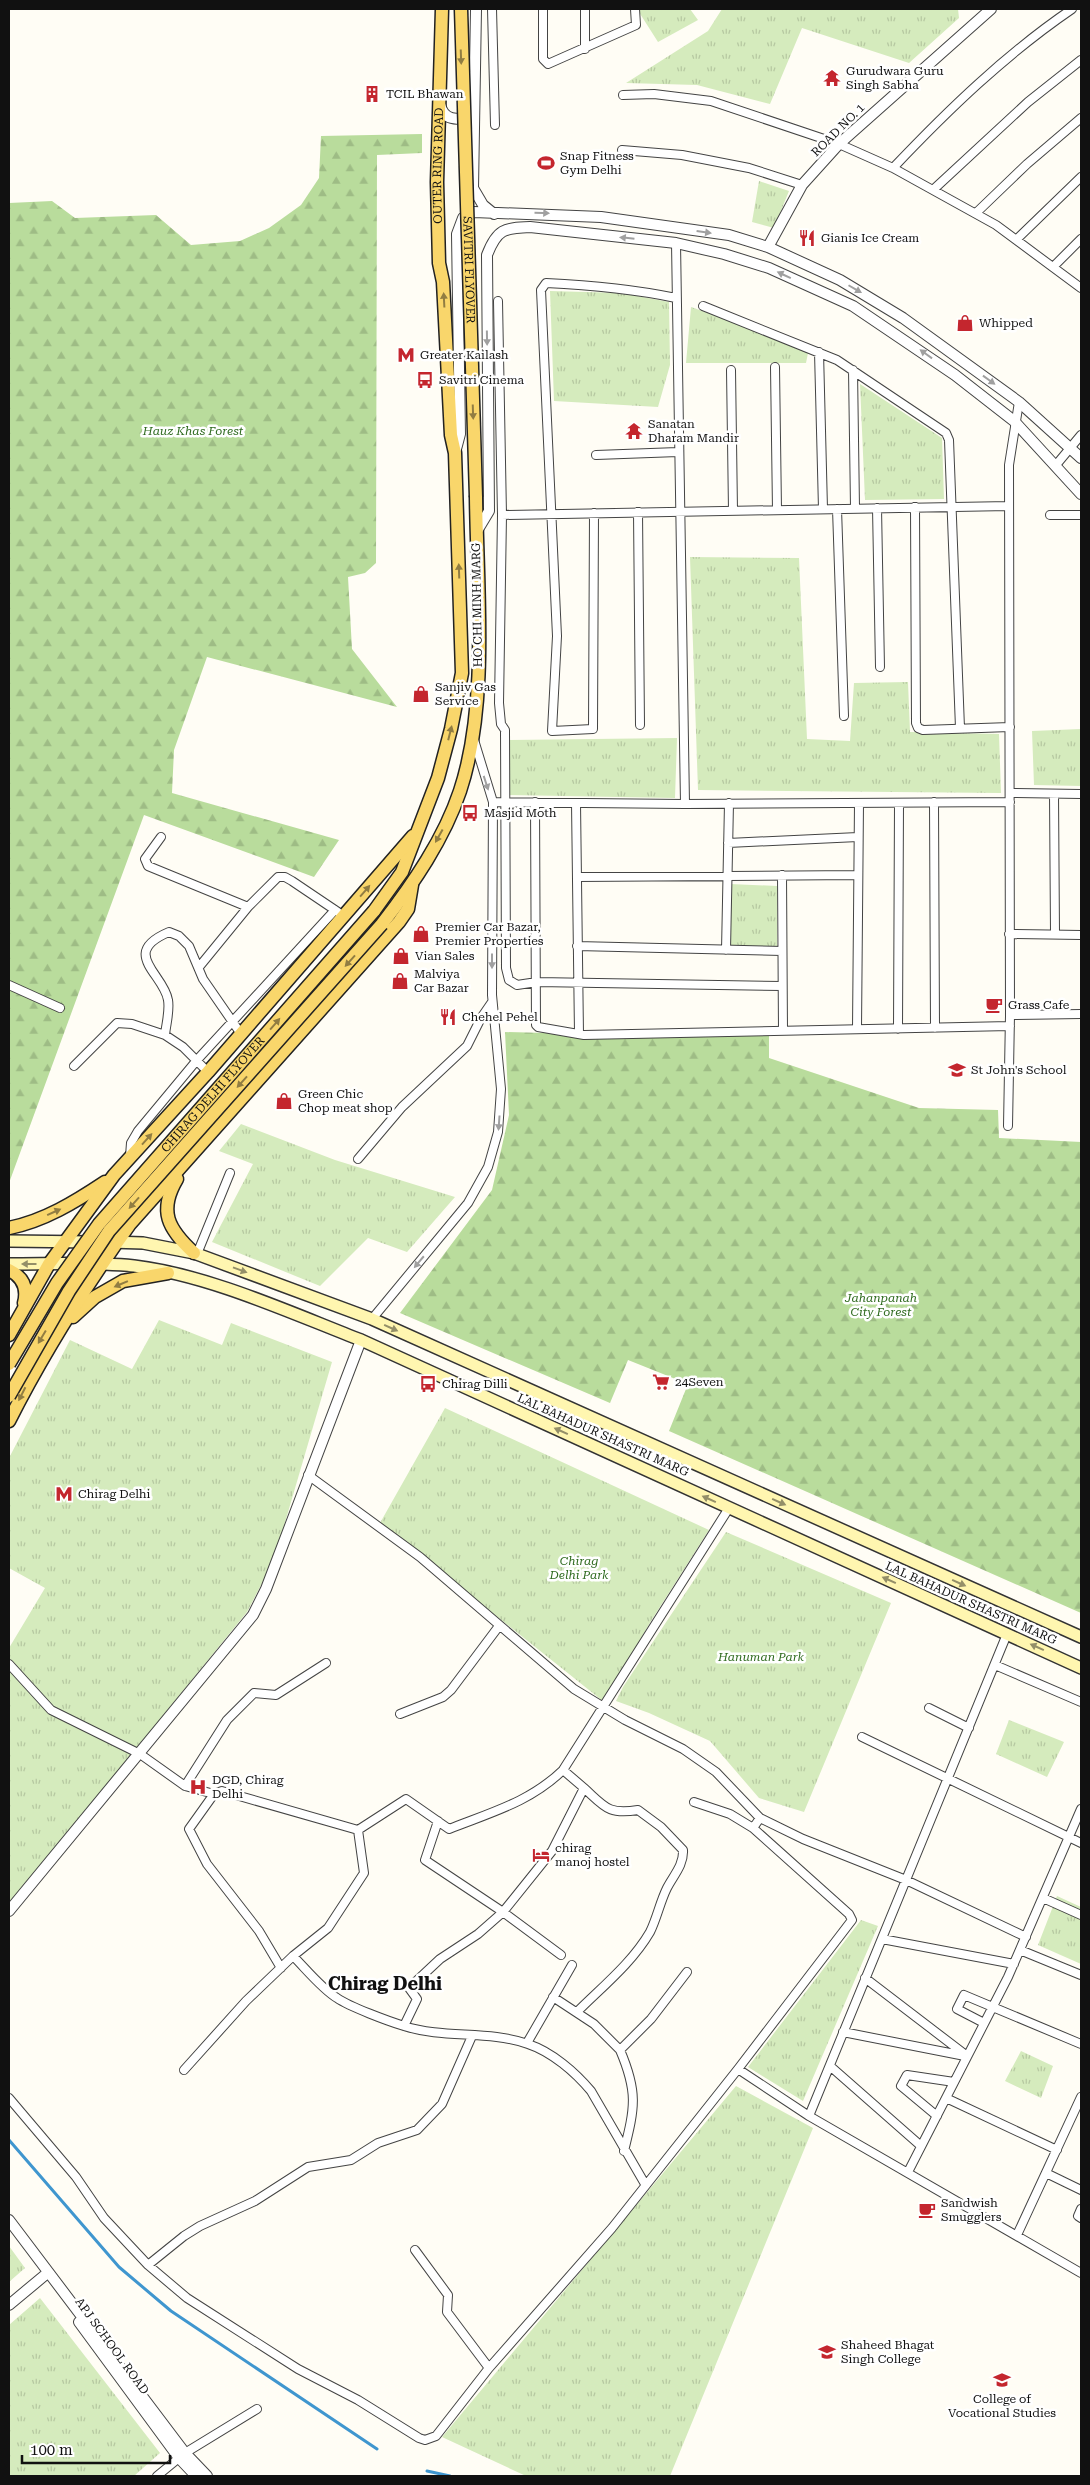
<svg xmlns="http://www.w3.org/2000/svg" width="1090" height="2485" viewBox="0 0 1090 2485" font-family="'Roboto Serif',serif">
<defs>
<pattern id="grass-tufts" width="24" height="20" patternUnits="userSpaceOnUse" patternTransform="scale(1.25)"><rect width="24" height="20" fill="#d5ebbd"/><path d="M3 7l-1-3M5 7V3M7 7l1-3M15 17l-1-3M17 17v-4M19 17l1-3" fill="none" stroke="#b6c8a1"/></pattern>
<pattern id="forest-firs" width="22" height="20" patternUnits="userSpaceOnUse" patternTransform="scale(1.25)"><rect width="22" height="20" fill="#b9dc9c"/><path d="M5 1l3.5 6h-7zM16 11l3.5 6h-7z" fill="#9ebc85"/></pattern>
</defs>
<rect width="100%" height="100%" fill="#fffdf5"/>
<path fill="url(#grass-tufts)" d="M637 9H690L698 20 658 42Z
M722 9H958L959 18 909 63 802 28 770 104 697 85 626 83 708 31Z
M759 181 789 191 774 228 752 222Z
M550 291 622 293 669 302 670 365 658 407 554 401Z
M691 307 753 329 808 353 806 363H686Z
M860 384 942 438 944 499 865 500Z
M690 557 799 558 807 739 850 741 854 683 908 682 910 732 999 734 1001 793 698 790Z
M1081 729V786L1034 785 1032 731Z
M677 738 675 798 508 795 509 740Z
M730 884 777 886V948L731 947Z
M241 1124 335 1160 455 1197 407 1252 368 1238 320 1286 212 1242 253 1164 219 1151Z
M159 1320 222 1345 231 1323 332 1362 274 1560 247 1612 10 1904 9 1648 45 1588 9 1568V1458L70 1340 132 1369Z
M445 1408 709 1530 651 1621 604 1702 380 1523Z
M726 1532 891 1603 804 1812 759 1798 710 1741 649 1713 616 1701 623 1687Z
M1009 1720 1064 1742 1047 1777 996 1754Z
M1057 1896 1081 1907V1964L1038 1945Z
M861 1920 878 1926 803 2101 748 2067Z
M1021 2051 1053 2066 1041 2098 1005 2081Z
M736 2086 813 2128 670 2476H526L442 2437Z
M9 2246 25 2268 9 2282Z
M40 2298 160 2453 134 2476H9V2325Z"/>
<path fill="url(#forest-firs)" d="M422 134V153L377 155 376 563 365 573 348 577 352 649 397 707 207 657 174 750 172 793 339 840 314 877 144 815 9 1183V203L52 201 75 218 156 215 191 245 240 241 269 228 301 205 319 178 321 136Z
M769 1031V1058L919 1108 998 1110 999 1138 1081 1142V1613L669 1431 688 1384 628 1360 610 1403 400 1313 492 1190 509 1115 505 1032 584 1034Z"/>
<g fill="none" stroke-linecap="round" stroke-linejoin="round">
<path stroke="#3f96cf" stroke-width="3" d="M9 2140 119 2267 171 2311 377 2449
M427 2471 450 2476"/>
<g stroke="#444" stroke-width="10">
<path id="minor" d="M492 9 495 125
M543 9V59L548 64 636 25 635 9
M585 9V49
M623 95 654 94 711 101 839 144 893 168C948 110 1006 54 1072 9
M622 150 682 155 749 168 802 185
M893 168 996 225 1081 288
M934 189 1028 102 1081 60
M976 213 1027 164 1081 118
M1017 239 1081 177
M1054 266 1081 239
M498 301 502 515 499 703 501 724 505 730 506 968 509 980 517 985 537 982 782 986
M703 306 837 360 946 433 949 440 960 728
M819 352 823 509
M775 367 777 510
M731 370 733 511
M853 370 855 508
M596 455 678 452
M1056 465 1081 435
M915 507 916 723 918 728 923 730 1010 727
M877 508 880 667
M837 509 844 716
M638 512 640 725
M594 513 593 729 552 731 557 636 541 290 546 283C590 285 633 289 676 298
M502 515 1009 506
M1050 515H1081
M1010 793 1081 794
M1054 794 1055 934
M493 802 685 804 676 243
M535 802 536 1025 538 1027 584 1035 1010 1026
M934 802 935 1028
M576 803 579 1034
M685 804 1010 802
M161 837 145 859 148 866 248 907
M728 843 858 837
M782 875 783 1031
M577 877 858 875
M1009 934 1081 935
M577 946 782 951
M726 950 729 803
M199 967 248 907 278 877H285L292 881 338 912
M9 985 60 1008
M1010 1015 1081 1014
M857 1029 859 803
M898 1029 899 803
M74 1066 117 1023 132 1024 165 1035
M208 1072 183 1047 165 1035C166 1024 170 1011 168 1000 164 974 119 953 169 932L179 936 189 946 203 979 241 1034
M1008 1126 1010 1015 1009 465 1019 402
M130 1156 131 1143 138 1131 197 1060 335 910
M358 1159 402 1107 467 1046 481 1018 492 1002
M197 1254 230 1173
M372 1319 468 1203 488 1167 498 1132 501 1089 492 995 493 802 474 740
M308 1475 420 1557 574 1689 625 1720 683 1749 716 1772 760 1818 803 1839 906 1880 1026 1937
M9 1664 51 1710 140 1754 185 1786 214 1794 222 1791 358 1830 406 1799 449 1829C492 1812 530 1802 563 1770L729 1508
M995 1665 1081 1702
M929 1708 969 1728
M400 1714 443 1697 451 1690 499 1626
M862 1737 1081 1843
M185 1786 227 1720 254 1693 276 1695 326 1663
M214 1794 189 1829 207 1864 259 1931 281 1968
M694 1802 730 1814 753 1828
M438 1821 425 1860 503 1912 561 1955
M358 1830 364 1873 328 1928 293 1956C306 1969 322 1989 337 1998 350 2007 388 2021 404 2026 444 2039 488 2030 528 2044 552 2052 575 2072 591 2091L645 2184
M1043 1898 1081 1915
M882 1939 1014 1964
M1020 1950 1081 1975
M865 1978 967 2056
M553 1997 594 2024 620 2050
M577 2012C602 1987 632 1963 650 1932 657 1918 660 1902 667 1888 673 1876 684 1865 683 1850L661 1827 638 1810C608 1815 605 1807 584 1788
M984 2023 957 2009 964 1995 1081 2044
M404 2026 417 1999 409 1988 440 1959 478 1934 503 1912 552 1851 584 1788 563 1770
M843 2032 965 2056
M527 2043 572 1965
M830 2066 921 2146
M738 2069 809 2116 1081 2273
M184 2070 246 2001 293 1956
M9 2098 76 2177 104 2218 148 2265 187 2298 298 2369 358 2400 419 2438 425 2440 436 2436 489 2368 612 2228 738 2069 852 1920 849 1914 753 1828 760 1818
M946 2098 1057 2150
M809 2116 1007 1634
M937 2116 901 2086 907 2075 954 2082
M624 2151C635 2107 638 2092 620 2050L651 2019 687 1972
M908 2172 1008 1977 1081 1809
M1046 2173 1081 2190
M1081 2209 1078 2216 1081 2218
M1017 2235 1081 2097
M415 2250 448 2295 447 2312 489 2368
M148 2265 184 2236 200 2226 255 2201 308 2167 351 2160 378 2143 417 2130 442 2104 472 2036
M157 2476 185 2453 257 2409"/>
</g>
<g stroke="#444" stroke-width="12">
<path id="tertiary" d="M476 9 473 188 483 205 494 214
M440 104C443 120 458 122 470 114
M768 247 802 185 839 144 991 9
M455 453 460 434 457 234 463 218 474 212 601 217 729 235 768 247 840 280 903 318 1019 402 1081 458
M477 531 489 511 487 255C497 229 504 228 530 227L676 243 724 254 769 268 853 306 955 375 1014 421 1081 494
M9 1911 253 1615 266 1589 361 1340
M9 2220 185 2453 207 2476
M9 2305 45 2275
M79 2322 179 2458 196 2476"/>
</g>
<g stroke="#333" stroke-width="14">
<path id="secondary" d="M9 1241 92 1242
M110 1242 143 1243 194 1253 372 1319 1081 1637
M9 1264C50 1264 93 1262 134 1266 209 1275 291 1313 361 1340L1081 1668"/>
</g>
<g stroke="#222" stroke-width="15">
<g id="primary">
<path id="s1" d="M374 911 402 872 438 778 451 729 462 673 455 453 451 435 443 282 439 263 437 182 442 9"/>
<path d="M382 924C413 884 444 839 460 791 489 704 477 588 476 497"/>
<path d="M177 1179C158 1211 168 1229 194 1253"/>
<path d="M9 1228C44 1221 75 1202 105 1182"/>
<path d="M9 1270C23 1277 28 1288 24 1303"/>
<path d="M73 1317 95 1297 123 1281 168 1273"/>
<path d="M9 1335 49 1264 114 1175 208 1072 413 836"/>
<path d="M9 1421C44 1352 85 1287 130 1224L399 922 408 909 412 885"/>
</g>
</g>
<use href="#minor" stroke="#fff" stroke-width="8"/>
<use href="#tertiary" stroke="#fff" stroke-width="10"/>
<use href="#secondary" stroke="#fff6b0" stroke-width="11"/>
<use href="#primary" stroke="#f9d66b" stroke-width="12"/>
<g stroke="#222" stroke-width="15" stroke-linecap="butt">
<g id="primary-bridge">
<path id="s2" d="M461 9 476 497"/>
<path id="s3" d="M9 1364 57 1283 99 1224 374 911"/>
<path d="M9 1396 69 1291 109 1231 382 924"/>
</g>
</g>
<use href="#primary-bridge" stroke="#f9d66b" stroke-width="12"/>
</g>
<defs><path id="oneway-solid" d="M-6-.8H1V-3.2L6.5 0L1 3.2V.8H-6Z" transform="scale(1.25)"/></defs>
<g fill="#917d42">
<use href="#oneway-solid" transform="translate(461 57) rotate(88)"/>
<use href="#oneway-solid" transform="translate(444 300) rotate(-93)"/>
<use href="#oneway-solid" transform="translate(473 412) rotate(88)"/>
<use href="#oneway-solid" transform="translate(459 571) rotate(-92)"/>
<use href="#oneway-solid" transform="translate(450 733) rotate(-76)"/>
<use href="#oneway-solid" transform="translate(439 836) rotate(119)"/>
<use href="#oneway-solid" transform="translate(365 891) rotate(-49)"/>
<use href="#oneway-solid" transform="translate(350 961) rotate(132)"/>
<use href="#oneway-solid" transform="translate(275 1024) rotate(-49)"/>
<use href="#oneway-solid" transform="translate(242 1082) rotate(132)"/>
<use href="#oneway-solid" transform="translate(147 1139) rotate(-48)"/>
<use href="#oneway-solid" transform="translate(134 1203) rotate(132)"/>
<use href="#oneway-solid" transform="translate(54 1212) rotate(-24)"/>
<use href="#oneway-solid" transform="translate(121 1284) rotate(157)"/>
<use href="#oneway-solid" transform="translate(42 1337) rotate(121)"/>
<use href="#oneway-solid" transform="translate(22 1394) rotate(117)"/>
</g>
<g fill="#a0a0a0">
<use href="#oneway-solid" transform="translate(542 213) rotate(2)"/>
<use href="#oneway-solid" transform="translate(704 232) rotate(8)"/>
<use href="#oneway-solid" transform="translate(627 238) rotate(-174)"/>
<use href="#oneway-solid" transform="translate(784 275) rotate(-155)"/>
<use href="#oneway-solid" transform="translate(855 289) rotate(30)"/>
<use href="#oneway-solid" transform="translate(487 338) rotate(89)"/>
<use href="#oneway-solid" transform="translate(926 354) rotate(-144)"/>
<use href="#oneway-solid" transform="translate(989 380) rotate(36)"/>
<use href="#oneway-solid" transform="translate(486 783) rotate(72)"/>
<use href="#oneway-solid" transform="translate(492 961) rotate(90)"/>
<use href="#oneway-solid" transform="translate(499 1123) rotate(94)"/>
<use href="#oneway-solid" transform="translate(419 1262) rotate(130)"/>
</g>
<g fill="#948f68">
<use href="#oneway-solid" transform="translate(29 1264) rotate(-180)"/>
<use href="#oneway-solid" transform="translate(240 1270) rotate(20)"/>
<use href="#oneway-solid" transform="translate(391 1328) rotate(24)"/>
<use href="#oneway-solid" transform="translate(561 1431) rotate(-156)"/>
<use href="#oneway-solid" transform="translate(709 1499) rotate(-156)"/>
<use href="#oneway-solid" transform="translate(779 1502) rotate(24)"/>
<use href="#oneway-solid" transform="translate(889 1580) rotate(-156)"/>
<use href="#oneway-solid" transform="translate(959 1583) rotate(24)"/>
<use href="#oneway-solid" transform="translate(1037 1647) rotate(-156)"/>
</g>
<defs>
<g id="temple-bare" transform="scale(1.35)"><path d="M0-6L5-2H3V0L6.5 2.5H4V6H1.5V3h-3V6H-4V2.5H-6.5L-3 0V-2H-5Z" fill="#c4262e" stroke="#fff" stroke-width="2.5" paint-order="stroke"/></g>
<g id="building-bare" transform="scale(1.35)"><path d="M-4-6H4V6H1V3H-1V6H-4ZM-2.5-4.3h1.7v1.8h-1.7ZM.8-4.3h1.7v1.8H.8ZM-2.5-1h1.7V.8h-1.7ZM.8-1h1.7V.8H.8Z" fill="#c4262e" stroke="#fff" stroke-width="2.5" paint-order="stroke"/></g>
<g id="stadium-bare" transform="scale(1.35)"><path d="M0-5a6.5 5 0 1 0 0 10a6.5 5 0 1 0 0-10ZM-3.5-1.8h7v3.6h-7Z" fill="#c4262e" stroke="#fff" stroke-width="2.5" paint-order="stroke"/></g>
<g id="restaurant-bare" transform="scale(1.35)"><path d="M-5-6h1v4h1v-4h1v4h1v-4h1v5L-1.5 .5V6h-2V.5L-5-1ZM5-6V6H3V1.5H1.5Q1.5-4 5-6Z" fill="#c4262e" stroke="#fff" stroke-width="2.5" paint-order="stroke"/></g>
<g id="shop-bare" transform="scale(1.35)"><path d="M-5-2.5h2.3a2.7 3.5 0 0 1 5.4 0H5L5.5 6h-11ZM-1.5-2.5h3a1.5 2.3 0 0 0-3 0Z" fill="#c4262e" stroke="#fff" stroke-width="2.5" paint-order="stroke"/></g>
<g id="metro-bare" transform="scale(1.35)"><path d="M-5.5 5V-5H-3L0 0L3-5H5.5V5H3V-.5L0 4L-3-.5V5Z" fill="#c4262e" stroke="#fff" stroke-width="2.5" paint-order="stroke"/></g>
<g id="bus-bare" transform="scale(1.35)"><path d="M-5-6H5V4H4V6H2V4H-2V6H-4V4H-5ZM-3.5-4V0h7V-4ZM-3.5 1.2v1.5H-2V1.2ZM2 1.2v1.5H3.5V1.2Z" fill="#c4262e" stroke="#fff" stroke-width="2.5" paint-order="stroke"/></g>
<g id="cafe-bare" transform="scale(1.35)"><path d="M-5.5-4.5H6V0H3Q3 3.5 0 3.5H-2.5Q-5.5 3.5-5.5 0ZM3-3.2v2h1.7v-2ZM-6 4.5H4V6H-6Z" fill="#c4262e" stroke="#fff" stroke-width="2.5" paint-order="stroke"/></g>
<g id="school-bare" transform="scale(1.35)"><path d="M0-5L7-2L0 1L-7-2ZM-4 1L0 2.5L4 1V4Q0 6-4 4Z" fill="#c4262e" stroke="#fff" stroke-width="2.5" paint-order="stroke"/></g>
<g id="supermarket-bare" transform="scale(1.35)"><path d="M-6-5.5h2.5l.6 2H6L4.5 2H-2.5L-4.4-4H-6ZM-1.5 3.2a1.3 1.3 0 1 0 .1 0ZM3 3.2a1.3 1.3 0 1 0 .1 0Z" fill="#c4262e" stroke="#fff" stroke-width="2.5" paint-order="stroke"/></g>
<g id="hospital-bare" transform="scale(1.35)"><path d="M-5-5h3v3.5h4V-5h3V5h-3V1.5h-4V5h-3Z" fill="#c4262e" stroke="#fff" stroke-width="2.5" paint-order="stroke"/></g>
<g id="hotel-bare" transform="scale(1.35)"><path d="M-6-4.5h1.5V1H6V5H4.5V3h-9V5H-6ZM-4 0a1.8 1.8 0 1 1 3.6 0ZM.5 0V-2.5h3Q6-2.5 6 0Z" fill="#c4262e" stroke="#fff" stroke-width="2.5" paint-order="stroke"/></g>
<g id="university-bare" transform="scale(1.35)"><path d="M0-5L7-2L0 1L-7-2ZM-4 1L0 2.5L4 1V4Q0 6-4 4Z" fill="#c4262e" stroke="#fff" stroke-width="2.5" paint-order="stroke"/></g>
</defs>
<g fill-rule="evenodd">
<use href="#temple-bare" x="832" y="78"/>
<use href="#building-bare" x="372" y="94"/>
<use href="#stadium-bare" x="546" y="163"/>
<use href="#restaurant-bare" x="807" y="238"/>
<use href="#shop-bare" x="965" y="323"/>
<use href="#metro-bare" x="406" y="355"/>
<use href="#bus-bare" x="425" y="380"/>
<use href="#temple-bare" x="634" y="431"/>
<use href="#shop-bare" x="421" y="694"/>
<use href="#bus-bare" x="470" y="813"/>
<use href="#shop-bare" x="421" y="934"/>
<use href="#shop-bare" x="401" y="956"/>
<use href="#shop-bare" x="400" y="981"/>
<use href="#cafe-bare" x="994" y="1005"/>
<use href="#restaurant-bare" x="448" y="1017"/>
<use href="#school-bare" x="957" y="1070"/>
<use href="#shop-bare" x="284" y="1101"/>
<use href="#supermarket-bare" x="661" y="1382"/>
<use href="#bus-bare" x="428" y="1384"/>
<use href="#metro-bare" x="64" y="1494"/>
<use href="#hospital-bare" x="198" y="1787"/>
<use href="#hotel-bare" x="541" y="1855"/>
<use href="#cafe-bare" x="927" y="2210"/>
<use href="#university-bare" x="827" y="2352"/>
<use href="#university-bare" x="1002" y="2380"/>
</g>
<g text-anchor="middle" stroke-width="5" stroke-linejoin="round" paint-order="stroke">
<g font-size="12" fill="#111" stroke="#fff" text-anchor="start">
<text x="846" y="75">Gurudwara Guru<tspan x="846" dy="14">Singh Sabha</tspan></text>
<text x="386" y="98">TCIL Bhawan</text>
<text x="560" y="160">Snap Fitness<tspan x="560" dy="14">Gym Delhi</tspan></text>
<text x="821" y="242">Gianis Ice Cream</text>
<text x="979" y="327">Whipped</text>
<text x="420" y="359">Greater Kailash</text>
<text x="439" y="384">Savitri Cinema</text>
<text x="648" y="428">Sanatan<tspan x="648" dy="14">Dharam Mandir</tspan></text>
<text x="435" y="691">Sanjiv Gas<tspan x="435" dy="14">Service</tspan></text>
<text x="484" y="817">Masjid Moth</text>
<text x="435" y="931">Premier Car Bazar,<tspan x="435" dy="14">Premier Properties</tspan></text>
<text x="415" y="960">Vian Sales</text>
<text x="414" y="978">Malviya<tspan x="414" dy="14">Car Bazar</tspan></text>
<text x="1008" y="1009">Grass Cafe</text>
<text x="462" y="1021">Chehel Pehel</text>
<text x="971" y="1074">St John's School</text>
<text x="298" y="1098">Green Chic<tspan x="298" dy="14">Chop meat shop</tspan></text>
<text x="675" y="1386">24Seven</text>
<text x="442" y="1388">Chirag Dilli</text>
<text x="78" y="1498">Chirag Delhi</text>
<text x="212" y="1784">DGD, Chirag<tspan x="212" dy="14">Delhi</tspan></text>
<text x="555" y="1852">chirag<tspan x="555" dy="14">manoj hostel</tspan></text>
<text x="941" y="2207">Sandwish<tspan x="941" dy="14">Smugglers</tspan></text>
<text x="841" y="2349">Shaheed Bhagat<tspan x="841" dy="14">Singh College</tspan></text>
<text x="1002" y="2403" text-anchor="middle">College of<tspan x="1002" dy="14">Vocational Studies</tspan></text>
</g>
<g font-size="12" fill="#111" stroke="#fff">
<text transform="translate(838 130) rotate(-45)" y="4">ROAD NO. 1</text>
<text dy="4" stroke="none"><textPath href="#s1" startOffset="765">OUTER RING ROAD</textPath></text>
<text dy="4" stroke="none"><textPath href="#s2" startOffset="261">SAVITRI FLYOVER</textPath></text>
<text transform="translate(477 605) rotate(-91)" y="4">HO CHI MINH MARG</text>
<text dy="4" stroke="none"><textPath href="#s3" startOffset="339">CHIRAG DELHI FLYOVER</textPath></text>
<text transform="translate(603 1435) rotate(24)" y="4">LAL BAHADUR SHASTRI MARG</text>
<text transform="translate(971 1603) rotate(24)" y="4">LAL BAHADUR SHASTRI MARG</text>
<text transform="translate(112 2346) rotate(54)" y="4">APJ SCHOOL ROAD</text>
</g>
<g font-size="12" font-style="italic" fill="#2f6b1f" stroke="#fff">
<text x="193" y="435">Hauz Khas Forest</text>
<text x="881" y="1302">Jahanpanah<tspan x="881" dy="14">City Forest</tspan></text>
<text x="579" y="1565">Chirag<tspan x="579" dy="14">Delhi Park</tspan></text>
<text x="761" y="1661">Hanuman Park</text>
</g>
<g font-size="18" font-weight="bold" fill="#111" stroke="#fff">
<text x="385" y="1990">Chirag Delhi</text>
</g>
</g>
<rect width="1090" height="2485" fill="none" stroke="#111111" stroke-width="20"/>
<path d="M22 2455v8h148v-8" fill="none" stroke="#111111" stroke-width="2.5"/>
<text x="30" y="2455" font-size="15" fill="#111111" stroke="#ffffff" stroke-width="4" paint-order="stroke">100 m</text>
</svg>
